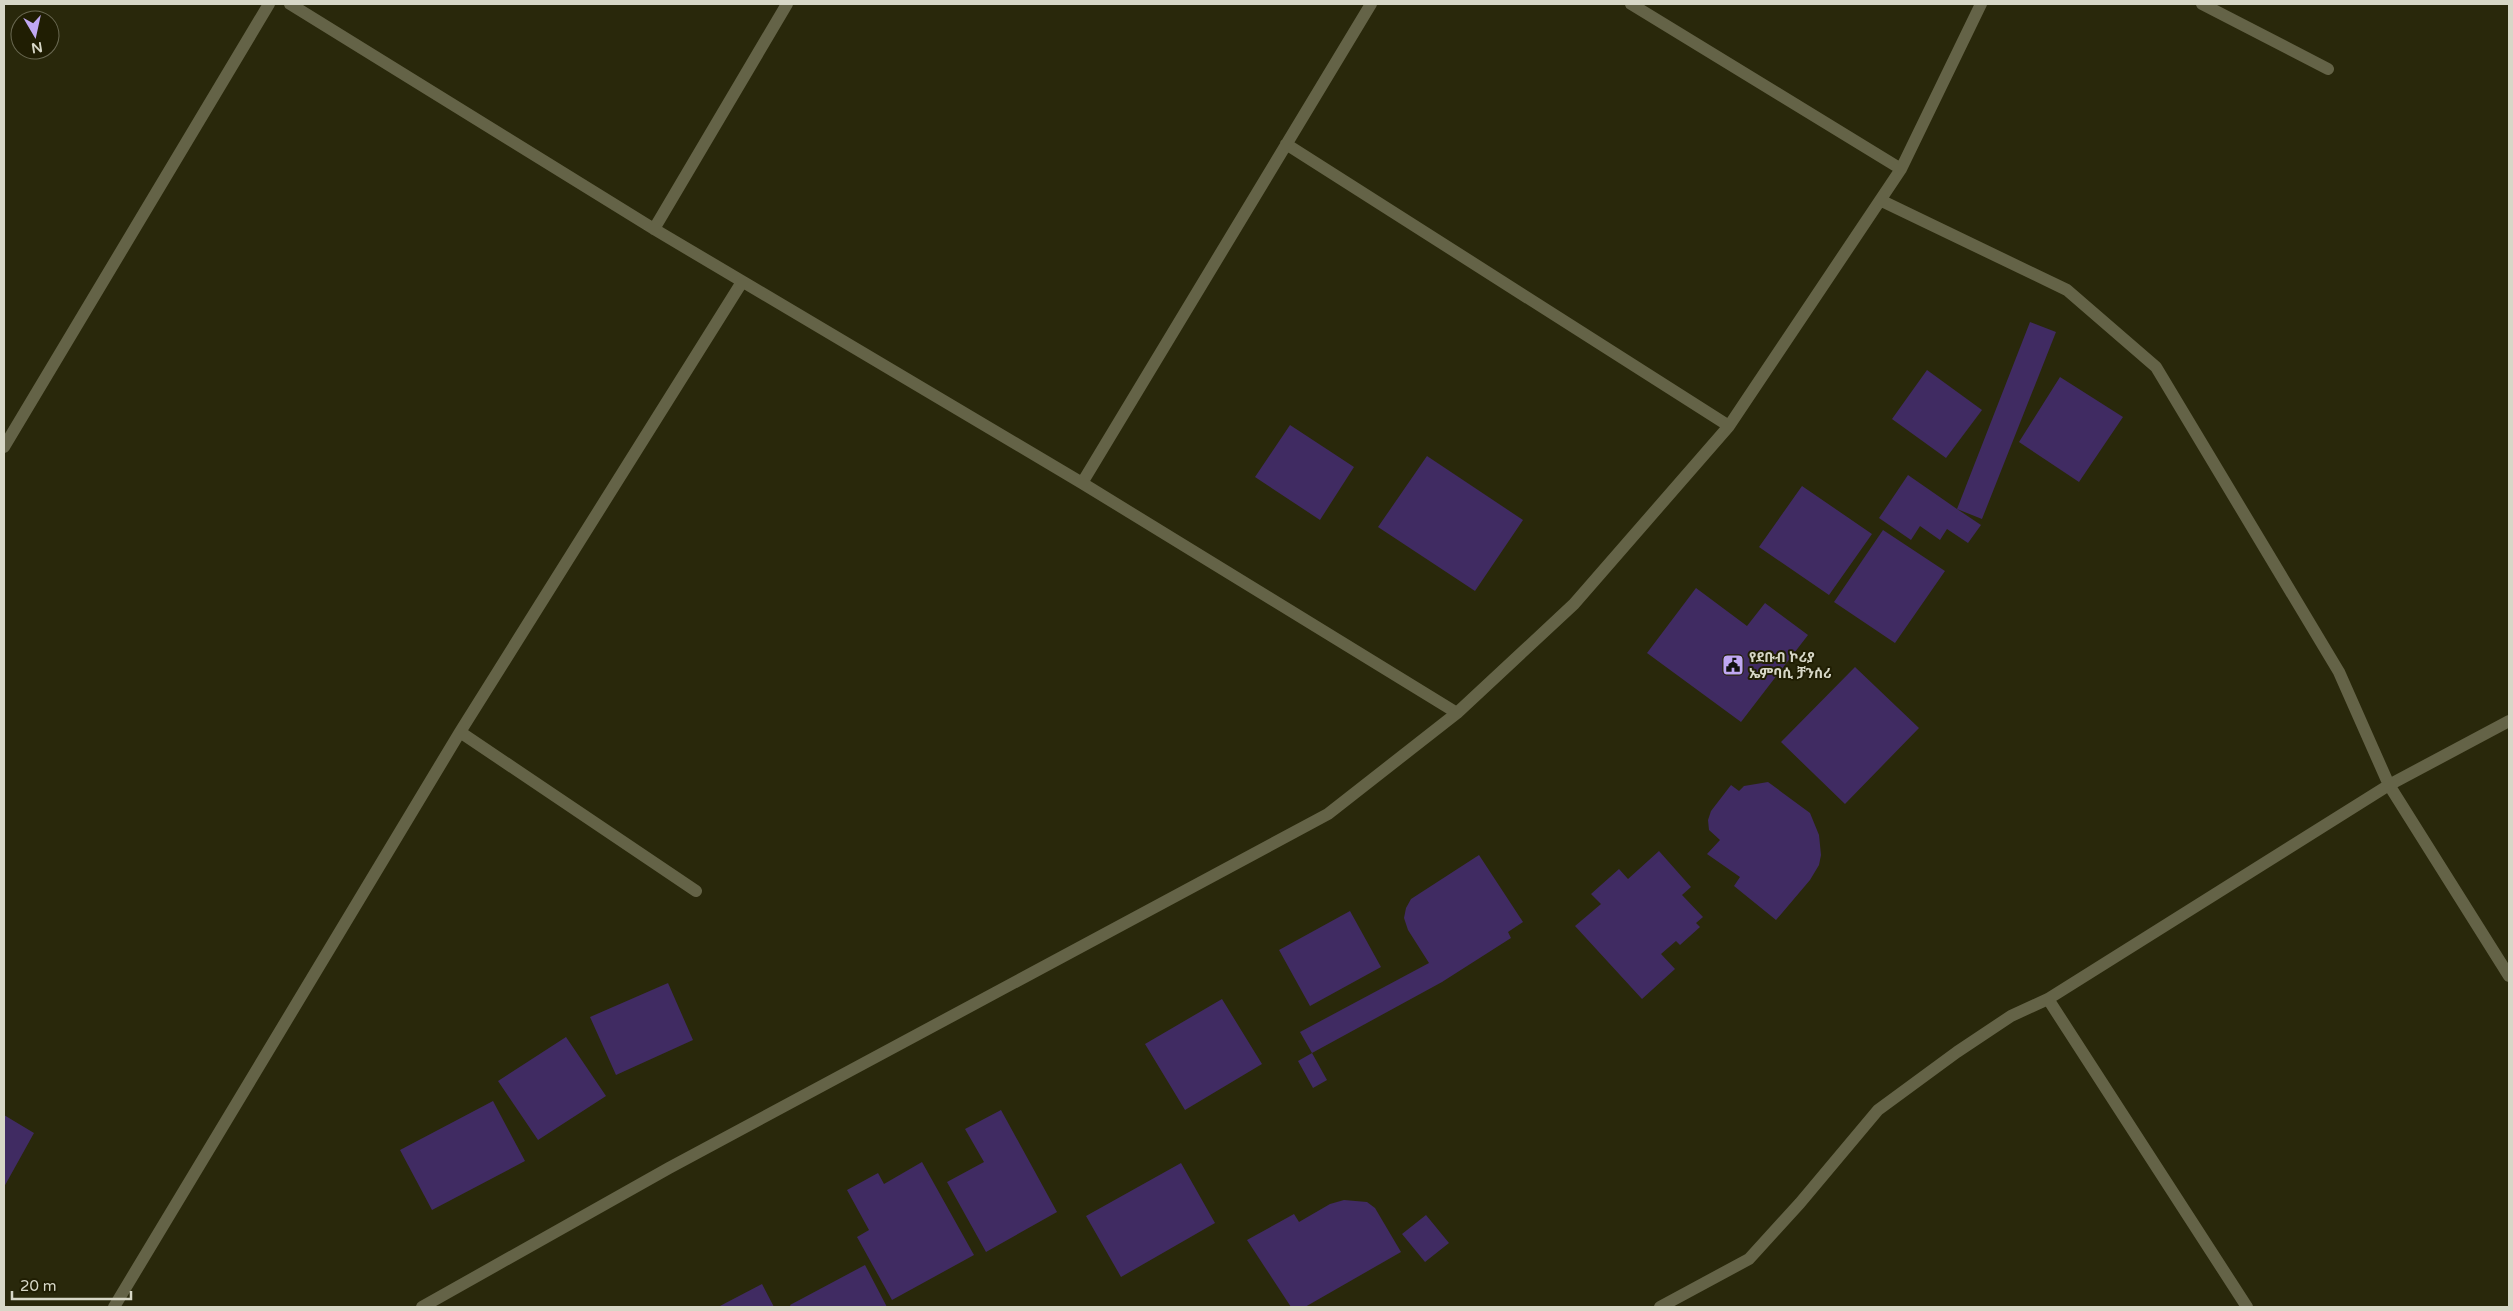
<svg xmlns="http://www.w3.org/2000/svg" width="2513" height="1311" viewBox="0 0 2513 1311" font-family="'Varela Round','Noto Sans Ethiopic',sans-serif">
<rect width="100%" height="100%" fill="#29280b"/>
<path fill="#402b62" d="M2030 322 2056 332 1982 519 1957 509 1981 525 1968 543 1947 529 1940 540 1920 526 1911 540 1879 518 1908 475 1957 509Z
M1927 370 1982 410 1946 458 1892 419Z
M2060 377 2123 417 2079 482 2019 442Z
M1290 425 1354 467 1320 520 1255 477Z
M1427 456 1523 520 1475 591 1378 527Z
M1802 486 1872 534 1829 595 1759 547Z
M1883 530 1945 571 1895 643 1834 602Z
M1696 588 1747 626 1765 603 1808 635 1741 722 1647 653Z
M1855 667 1919 728 1845 804 1781 742Z
M1768 782 1810 813 1819 835 1821 855 1819 865 1810 880 1776 920 1734 886 1740 877 1707 854 1720 840 1709 830 1708 820 1711 811 1731 785 1739 791 1744 786Z
M1659 851 1691 887 1682 895 1703 917 1696 923 1700 927 1680 945 1676 941 1661 954 1675 969 1642 999 1575 926 1601 904 1591 894 1619 869 1628 879Z
M1479 855 1523 922 1508 932 1511 938 1442 982 1312 1053 1300 1032 1429 963 1408 930 1404 918 1406 908 1411 899Z
M1350 911 1381 967 1310 1006 1279 950Z
M668 983 693 1040 616 1075 590 1017Z
M1222 999 1262 1064 1185 1110 1145 1044Z
M566 1037 606 1096 538 1140 498 1081Z
M1312 1053 1327 1080 1313 1088 1298 1061Z
M493 1101 525 1161 432 1210 400 1150Z
M1001 1110 1057 1212 986 1252 947 1182 984 1162 965 1129Z
M4 1115 34 1133 4 1187Z
M922 1162 974 1255 892 1300 857 1237 869 1230 847 1190 878 1173 884 1184Z
M1181 1163 1215 1223 1121 1277 1086 1216Z
M1344 1200 1367 1202 1375 1208 1401 1252 1305 1307H1291L1247 1240 1294 1214 1299 1222 1330 1204Z
M1426 1215 1449 1243 1425 1262 1402 1234Z
M865 1265 887 1307H791L790 1305Z
M762 1284 774 1307H718Z"/>
<g fill="none" stroke-linecap="round" stroke-linejoin="round">
<path stroke="#646347" stroke-width="12" d="M290 4 654 229 1082 483 1457 713
M1631 4 1901 169
M2202 4 2328 69
M1286 144 1729 426
M1882 201 2067 290 2156 367 2339 672 2389 785 2509 976
M654 229 787 4
M4 447 269 4
M1082 483 1371 4
M460 732 696 891
M2048 999 2247 1307
M114 1307 460 732 742 282
M422 1307 669 1168 1328 814 1457 713 1574 604 1729 426 1901 169 1981 4
M1660 1307 1749 1259 1800 1203 1878 1110 1957 1052 2011 1016 2048 999 2389 785 2509 721"/>
</g>
<defs>
<g id="civic-square" transform="scale(1.125)"><rect x="-9" y="-9" width="18" height="18" rx="4" fill="#c0a8f3" stroke="#201e03"/><path d="M-.6-6.5H3V-4.5H.6V-3L4-1V1h2V6H-6V1h2V-1L-.6-3ZM-1.2 2.5V6h2.4V2.5Z" fill="#111"/></g>
</defs>
<g fill-rule="evenodd">
<use href="#civic-square" x="1733" y="665"/>
</g>
<g text-anchor="middle" stroke-width="4" stroke-linejoin="round" paint-order="stroke">
<g font-size="14" font-weight="bold" fill="#d7d7c7" stroke="#201e03" text-anchor="start">
<text x="1749" y="662">የደቡብ ኮሪያ<tspan x="1749" dy="16">ኤምባሲ ቻንሰሪ</tspan></text>
</g>
</g>
<rect width="2513" height="1311" fill="none" stroke="#d7d7c7" stroke-width="10"/>
<g transform="translate(35 35) rotate(171)"><circle r="24" fill="#201e03" stroke="#696851"/>
<path d="M0-4L9 19L0 12L-9 19Z" fill="#c0a8f3"/>
<text y="-8" font-size="14" font-weight="bold" text-anchor="middle" fill="#d7d7c7">N</text>
</g>
<path d="M12 1291v8h119v-8" fill="none" stroke="#d7d7c7" stroke-width="2.5"/>
<text x="20" y="1291" font-size="15" fill="#d7d7c7" stroke="#201e03" stroke-width="4" paint-order="stroke">20 m</text>
</svg>
